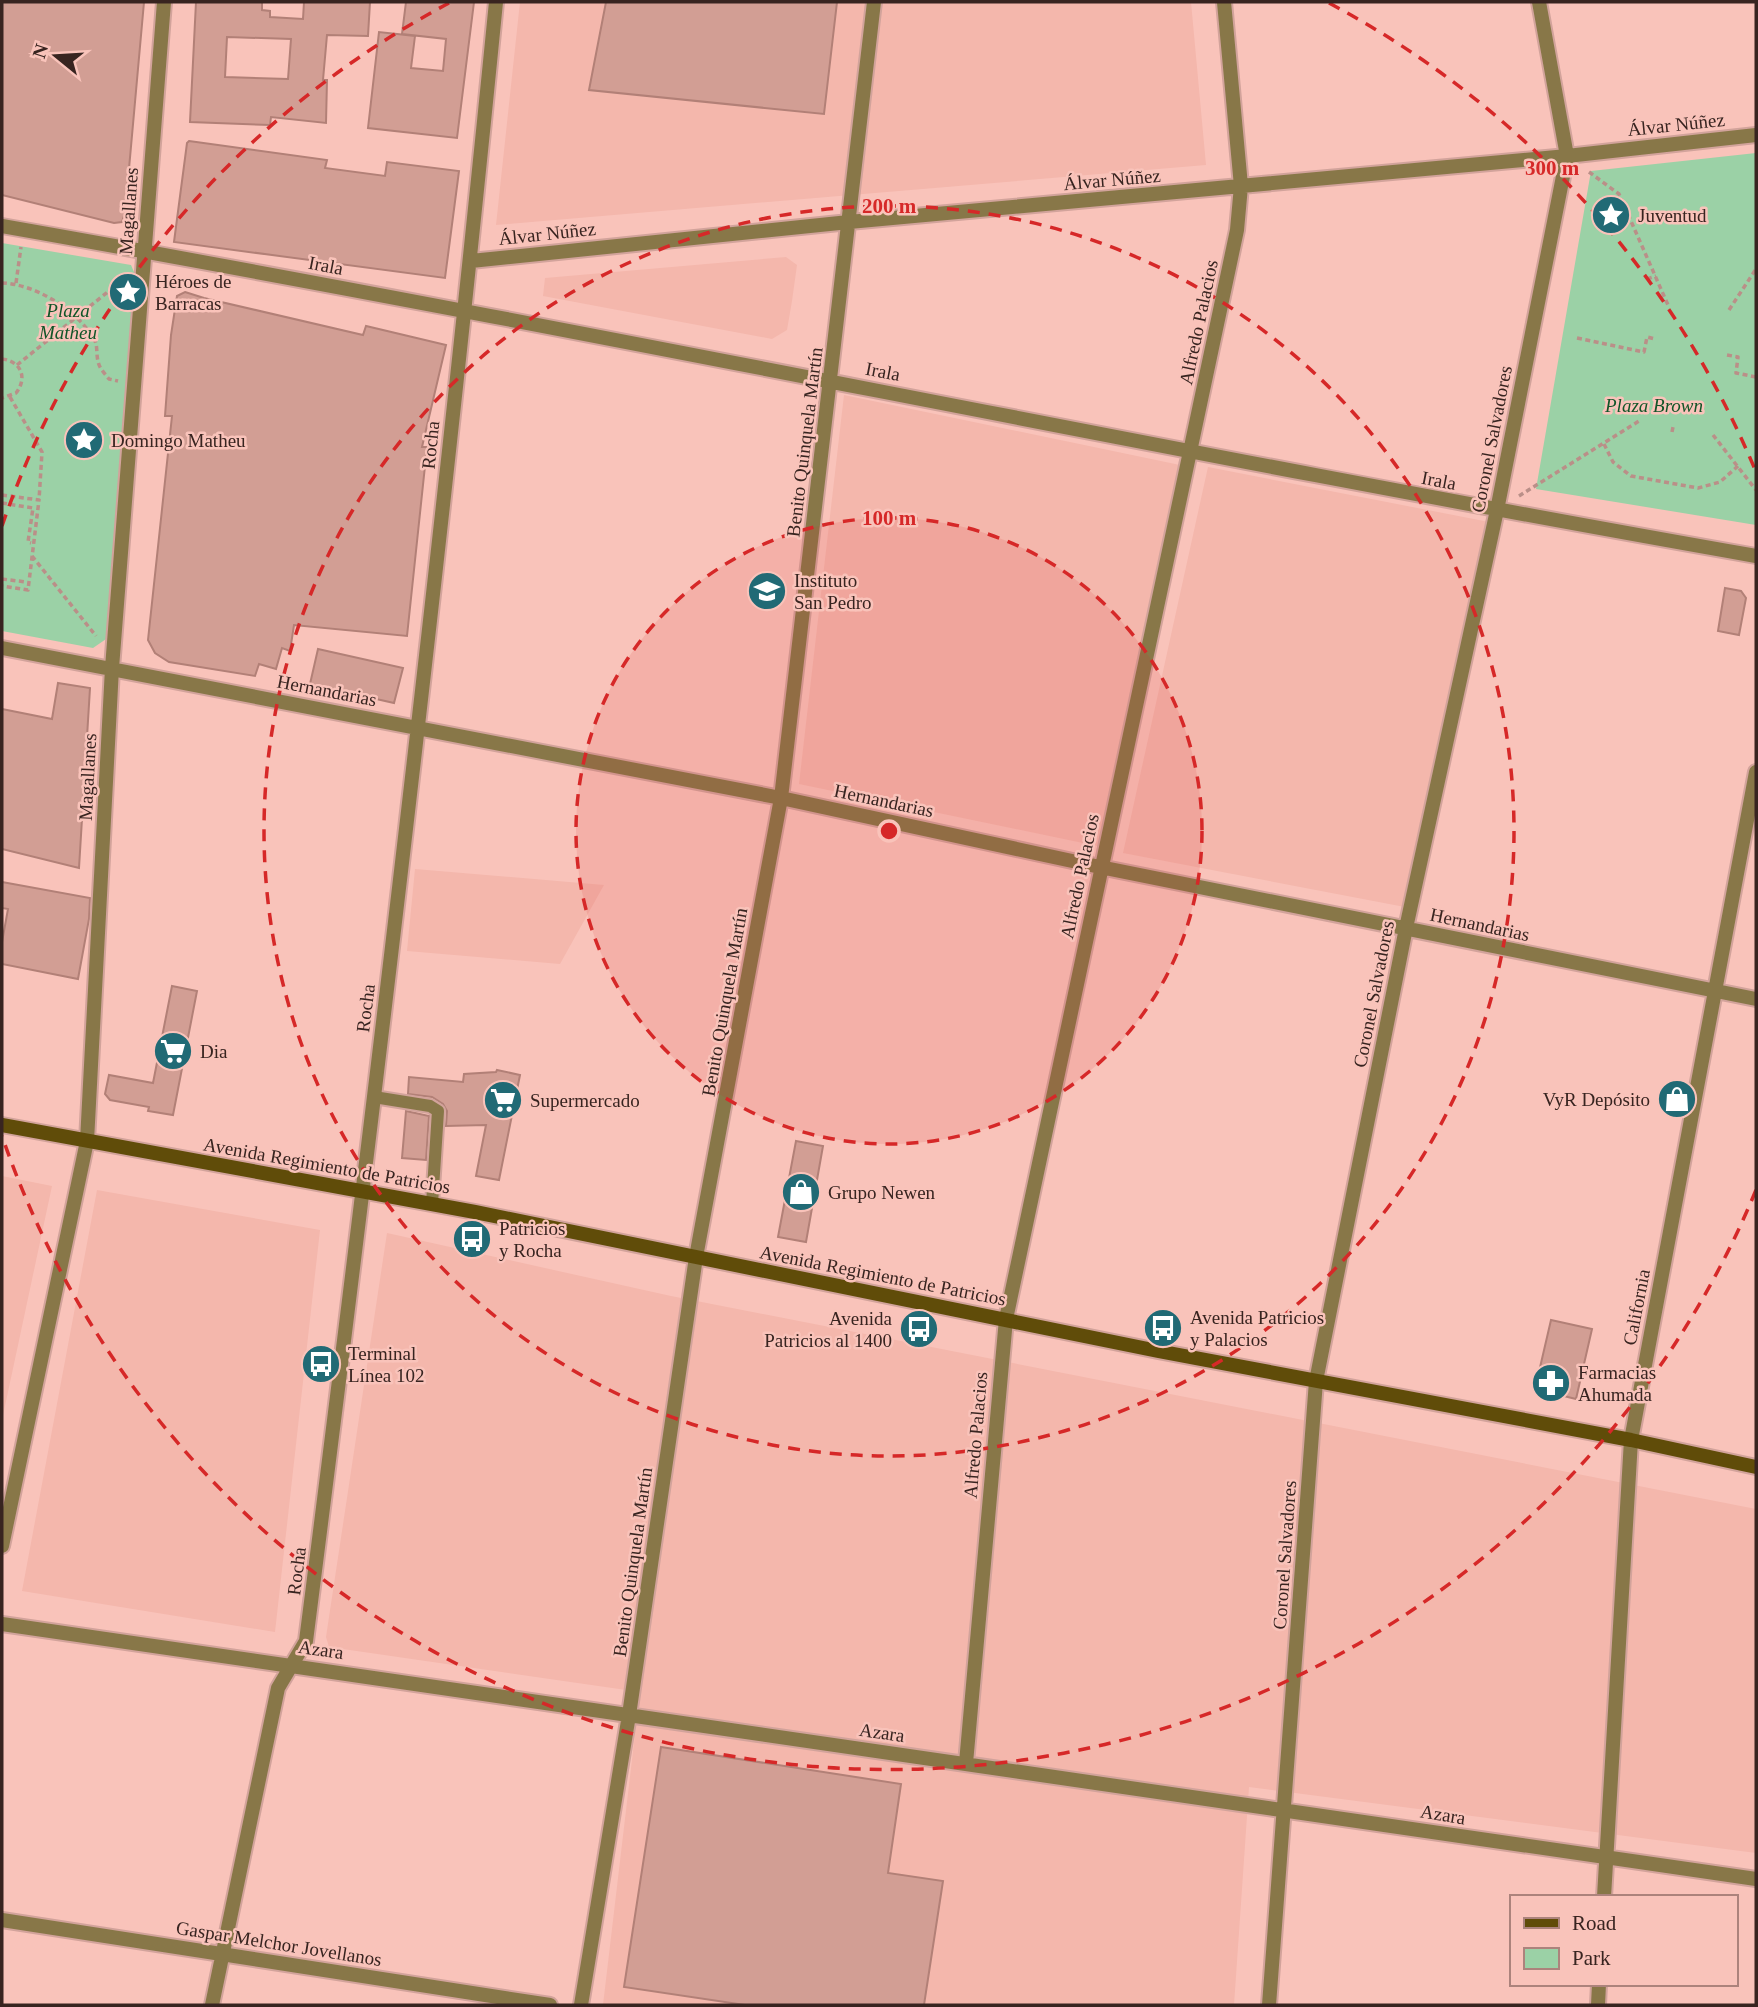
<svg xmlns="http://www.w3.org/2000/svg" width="1758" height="2007" viewBox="0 0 1758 2007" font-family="Georgia,serif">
<rect width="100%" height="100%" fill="#f9c3ba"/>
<path fill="#f4b7ac" d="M520 2H1191L1206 165 496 225Z
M786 257 797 265 792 301 787 330 772 339 543 296 545 278Z
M844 395 1180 465 1102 847 799 784Z
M1208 467 1489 522 1410 908 1123 853Z
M415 869 604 885 560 964 407 951Z
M2 1176 52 1186 2 1420Z
M97 1190 320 1230 275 1632 22 1591Z
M387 1233 671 1296 1756 1509V1853L1249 1787 1234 2005H603L640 1692 329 1647 326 1637Z"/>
<path fill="#9bd1a6" d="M1756 153V525L1536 489 1591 171Z
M2 243 131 265 137 279 109 637 93 648 2 631Z"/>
<path fill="#d29e94" stroke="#b28077" stroke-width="2" fill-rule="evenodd" d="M2 2H144L125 213 122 222 114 223 2 195Z
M196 2H262V10L270 11V17L303 19 304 2H370L368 36 327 35 323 80H327L326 123 271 117 270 125 190 122ZM227 37 291 39 288 79 225 77Z
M406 2H474L457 138 368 128 379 32 415 36 411 68 443 71 446 39 402 34Z
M606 2H837L824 114 589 90Z
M189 141 327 160 325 168 385 176 387 162 459 171 445 278 174 242 187 143Z
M185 292 204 298 363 335 366 326 446 345 422 447H427L407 636 294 625 290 651 282 648 276 669 259 664 255 676 169 662 155 653 148 640 172 416H165L171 335 177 296Z
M1725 588 1741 591 1746 598 1739 635 1718 631Z
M318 649 403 668 394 703 310 684Z
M58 683 90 688 79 868 2 849V709L52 719Z
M2 882 90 898 89 919 78 979 2 964V942L8 909 2 908Z
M172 986 197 991 173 1115 148 1111 149 1107 110 1100 105 1094 109 1075 153 1083Z
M497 1070 520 1075 499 1180 476 1176 486 1125 446 1126 447 1111 443 1104 432 1097 408 1094 409 1077 463 1082 464 1074 496 1072Z
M406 1111 429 1116 426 1160 402 1158Z
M796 1141 823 1146 806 1242 778 1237Z
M1551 1320 1592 1329 1576 1399 1535 1389Z
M661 1747 901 1784 888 1873 943 1881 924 2005H745L624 1987Z"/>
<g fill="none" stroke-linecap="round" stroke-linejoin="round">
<g stroke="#d2a39b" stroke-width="16">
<path id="lane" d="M374 1097 430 1106 438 1111 432 1204"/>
</g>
<g stroke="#d2a39b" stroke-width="18">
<path id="street" d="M2 226C588 329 1170 453 1756 556
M471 261 849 222 1567 156 1756 135
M2 648 781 798 1100 867 1756 999
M2 1546 87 1141 112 668 164 2
M2 1624 1756 1879
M966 1763 1006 1319 1237 230 1241 186 1224 2
M1604 1897 1631 1440 1756 772
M2 1920 550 2005
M212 2005 278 1688 306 1641C376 1095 442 549 496 2
M581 2005 629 1715 696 1257 781 798 874 2
M1269 2005 1316 1381 1406 928 1497 510 1567 156 1539 2
M1598 2005 1599 1984"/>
</g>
<g stroke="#d2a39b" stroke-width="18">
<path id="secondary" d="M2 1125 475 1212 1158 1351 1631 1440 1756 1467"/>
</g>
<path stroke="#ba8f88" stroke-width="3.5" stroke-dasharray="5 3.5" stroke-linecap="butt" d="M1589 172 1619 194 1668 305
M1647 279 1656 276
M2 283C35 284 77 310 94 339 98 345 96 354 98 361 99 368 105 374 109 379L118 381
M16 283 21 247
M1729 310 1756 269
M1577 338 1644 352 1647 337 1655 339
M1727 355 1738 357 1736 373 1756 377
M2 359C21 361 28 378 16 393L2 398
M17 365 125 278
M10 397 42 452 39 500
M1672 432 1673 427
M1713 435 1756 490
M1604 444 1613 462 1631 476 1698 488 1720 482 1738 466
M2 495 39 500 28 590 2 586
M1519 496 1639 421
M2 503 33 508 28 542 31 543
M32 556 96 636
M2 579 26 582"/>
<use href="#lane" stroke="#887748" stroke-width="12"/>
<use href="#street" stroke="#887748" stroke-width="14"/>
<use href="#secondary" stroke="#604c09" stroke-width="14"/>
</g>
<circle cx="889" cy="831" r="313" fill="#d62828" fill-opacity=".12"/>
<g fill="none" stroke="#d62828" stroke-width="3.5" stroke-dasharray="12 9">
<circle cx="889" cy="831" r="313"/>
<circle cx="889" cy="831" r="625"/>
<path d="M1756 1190A938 938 0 0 1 2 1136M2 526A938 938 0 0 1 449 3M1329 3A938 938 0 0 1 1756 472"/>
</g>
<defs>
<g id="sight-disc" transform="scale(2.0125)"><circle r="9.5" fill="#216a75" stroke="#f9c3ba"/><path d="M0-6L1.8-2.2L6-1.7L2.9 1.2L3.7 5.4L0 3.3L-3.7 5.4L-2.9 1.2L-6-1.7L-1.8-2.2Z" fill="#fff"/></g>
<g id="school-disc" transform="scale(2.0125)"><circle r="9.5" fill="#216a75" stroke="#f9c3ba"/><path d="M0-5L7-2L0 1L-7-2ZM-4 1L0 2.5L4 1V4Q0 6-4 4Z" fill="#fff"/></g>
<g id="supermarket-disc" transform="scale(2.0125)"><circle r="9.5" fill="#216a75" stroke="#f9c3ba"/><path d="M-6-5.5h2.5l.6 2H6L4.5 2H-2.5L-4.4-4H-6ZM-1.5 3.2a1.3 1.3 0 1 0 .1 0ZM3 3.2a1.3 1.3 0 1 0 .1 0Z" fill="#fff"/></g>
<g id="shop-disc" transform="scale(2.0125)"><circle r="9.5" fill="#216a75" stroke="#f9c3ba"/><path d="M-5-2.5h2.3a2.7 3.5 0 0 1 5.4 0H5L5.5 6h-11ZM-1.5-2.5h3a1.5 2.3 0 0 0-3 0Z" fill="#fff"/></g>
<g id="bus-disc" transform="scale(2.0125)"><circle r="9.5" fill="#216a75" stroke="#f9c3ba"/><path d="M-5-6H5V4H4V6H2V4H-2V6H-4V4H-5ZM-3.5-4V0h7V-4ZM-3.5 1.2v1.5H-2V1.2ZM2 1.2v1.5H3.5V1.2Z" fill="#fff"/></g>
<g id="pharmacy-disc" transform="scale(2.0125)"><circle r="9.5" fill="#216a75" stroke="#f9c3ba"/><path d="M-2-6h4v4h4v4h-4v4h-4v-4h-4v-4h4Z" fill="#fff"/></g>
</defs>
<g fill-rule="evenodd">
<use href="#sight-disc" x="1611" y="215"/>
<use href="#sight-disc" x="128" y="292"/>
<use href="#sight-disc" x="84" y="440"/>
<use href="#school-disc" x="767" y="591"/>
<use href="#supermarket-disc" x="173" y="1051"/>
<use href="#shop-disc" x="1677" y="1099"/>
<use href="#supermarket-disc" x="503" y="1100"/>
<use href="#shop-disc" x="801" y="1192"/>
<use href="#bus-disc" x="472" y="1239"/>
<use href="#bus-disc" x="1163" y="1328"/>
<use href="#bus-disc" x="919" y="1329"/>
<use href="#bus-disc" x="321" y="1364"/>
<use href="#pharmacy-disc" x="1551" y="1383"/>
</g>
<g text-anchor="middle" stroke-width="5" stroke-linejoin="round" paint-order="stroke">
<g font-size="19" fill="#382420" stroke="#f9c3ba">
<text transform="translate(1676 124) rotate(-6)" y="7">Álvar Núñez</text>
<text transform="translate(1112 179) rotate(-5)" y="7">Álvar Núñez</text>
<text transform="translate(128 211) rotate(-86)" y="7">Magallanes</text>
<text transform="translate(547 233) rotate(-6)" y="7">Álvar Núñez</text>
<text transform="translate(326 265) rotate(11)" y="7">Irala</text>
<text transform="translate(1198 322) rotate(-78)" y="7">Alfredo Palacios</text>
<text transform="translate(883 371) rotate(11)" y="7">Irala</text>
<text transform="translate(1491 439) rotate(-79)" y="7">Coronel Salvadores</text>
<text transform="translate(804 442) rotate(-83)" y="7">Benito Quinquela Martín</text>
<text transform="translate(430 445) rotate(-84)" y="7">Rocha</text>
<text transform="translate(1439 480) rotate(11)" y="7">Irala</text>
<text transform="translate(327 690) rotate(11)" y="7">Hernandarias</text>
<text transform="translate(87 777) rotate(-87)" y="7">Magallanes</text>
<text transform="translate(884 800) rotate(12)" y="7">Hernandarias</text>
<text transform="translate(1079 876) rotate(-78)" y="7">Alfredo Palacios</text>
<text transform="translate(1480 924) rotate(12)" y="7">Hernandarias</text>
<text transform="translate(1373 994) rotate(-79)" y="7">Coronel Salvadores</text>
<text transform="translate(724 1002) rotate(-80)" y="7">Benito Quinquela Martín</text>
<text transform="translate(365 1008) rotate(-83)" y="7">Rocha</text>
<text transform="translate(327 1165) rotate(10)" y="7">Avenida Regimiento de Patricios</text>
<text transform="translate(883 1275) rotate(11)" y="7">Avenida Regimiento de Patricios</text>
<text transform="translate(1636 1307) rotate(-79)" y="7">California</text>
<text transform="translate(975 1435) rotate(-85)" y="7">Alfredo Palacios</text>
<text transform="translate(1284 1555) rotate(-86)" y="7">Coronel Salvadores</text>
<text transform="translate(632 1562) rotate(-82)" y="7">Benito Quinquela Martín</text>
<text transform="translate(296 1571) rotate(-83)" y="7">Rocha</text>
<text transform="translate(321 1649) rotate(8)" y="7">Azara</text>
<text transform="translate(882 1732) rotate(8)" y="7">Azara</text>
<text transform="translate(1443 1814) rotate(9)" y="7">Azara</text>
<text transform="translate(279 1943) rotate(9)" y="7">Gaspar Melchor Jovellanos</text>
</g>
<g font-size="19" fill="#382420" stroke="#f9c3ba" text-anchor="start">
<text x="1638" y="222">Juventud</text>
<text x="155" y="288">Héroes de<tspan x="155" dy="22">Barracas</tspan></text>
<text x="111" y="447">Domingo Matheu</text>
<text x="794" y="587">Instituto<tspan x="794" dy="22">San Pedro</tspan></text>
<text x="200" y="1058">Dia</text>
<text x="1650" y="1106" text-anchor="end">VyR Depósito</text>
<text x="530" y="1107">Supermercado</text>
<text x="828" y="1199">Grupo Newen</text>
<text x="499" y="1235">Patricios<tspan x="499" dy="22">y Rocha</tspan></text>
<text x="1190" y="1324">Avenida Patricios<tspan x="1190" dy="22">y Palacios</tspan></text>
<text x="892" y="1325" text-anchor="end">Avenida<tspan x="892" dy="22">Patricios al 1400</tspan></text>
<text x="348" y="1360">Terminal<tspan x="348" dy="22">Línea 102</tspan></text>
<text x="1578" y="1379">Farmacias<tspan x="1578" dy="22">Ahumada</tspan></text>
</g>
<g font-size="19" font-style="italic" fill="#115528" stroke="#f9c3ba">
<text x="68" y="317">Plaza<tspan x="68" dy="22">Matheu</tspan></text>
<text x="1654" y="412">Plaza Brown</text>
</g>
</g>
<circle cx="889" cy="831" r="10" fill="#d62828" stroke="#f9c3ba" stroke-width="3.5"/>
<g font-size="21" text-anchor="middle" font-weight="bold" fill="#d62828" stroke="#f9c3ba" stroke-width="5" stroke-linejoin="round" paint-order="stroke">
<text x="1552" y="175">300 m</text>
<text x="889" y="213">200 m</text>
<text x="889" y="525">100 m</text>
</g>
<rect width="1758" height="2007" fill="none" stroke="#382420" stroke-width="7"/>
<rect x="1510" y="1895" width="228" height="91" fill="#f9c3ba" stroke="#ac837c" stroke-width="2"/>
<rect x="1524" y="1918" width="35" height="10" fill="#604c09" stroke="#ac837c" stroke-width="2"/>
<text x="1572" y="1930" font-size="21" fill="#382420">Road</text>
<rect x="1524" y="1948" width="35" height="21" fill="#9bd1a6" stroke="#ac837c" stroke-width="2"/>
<text x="1572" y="1965" font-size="21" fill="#382420">Park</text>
<g transform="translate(56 56) rotate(288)" stroke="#f9c3ba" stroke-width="5" paint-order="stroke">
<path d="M0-5L12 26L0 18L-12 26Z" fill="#382420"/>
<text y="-10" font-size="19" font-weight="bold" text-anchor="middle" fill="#382420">N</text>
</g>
</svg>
